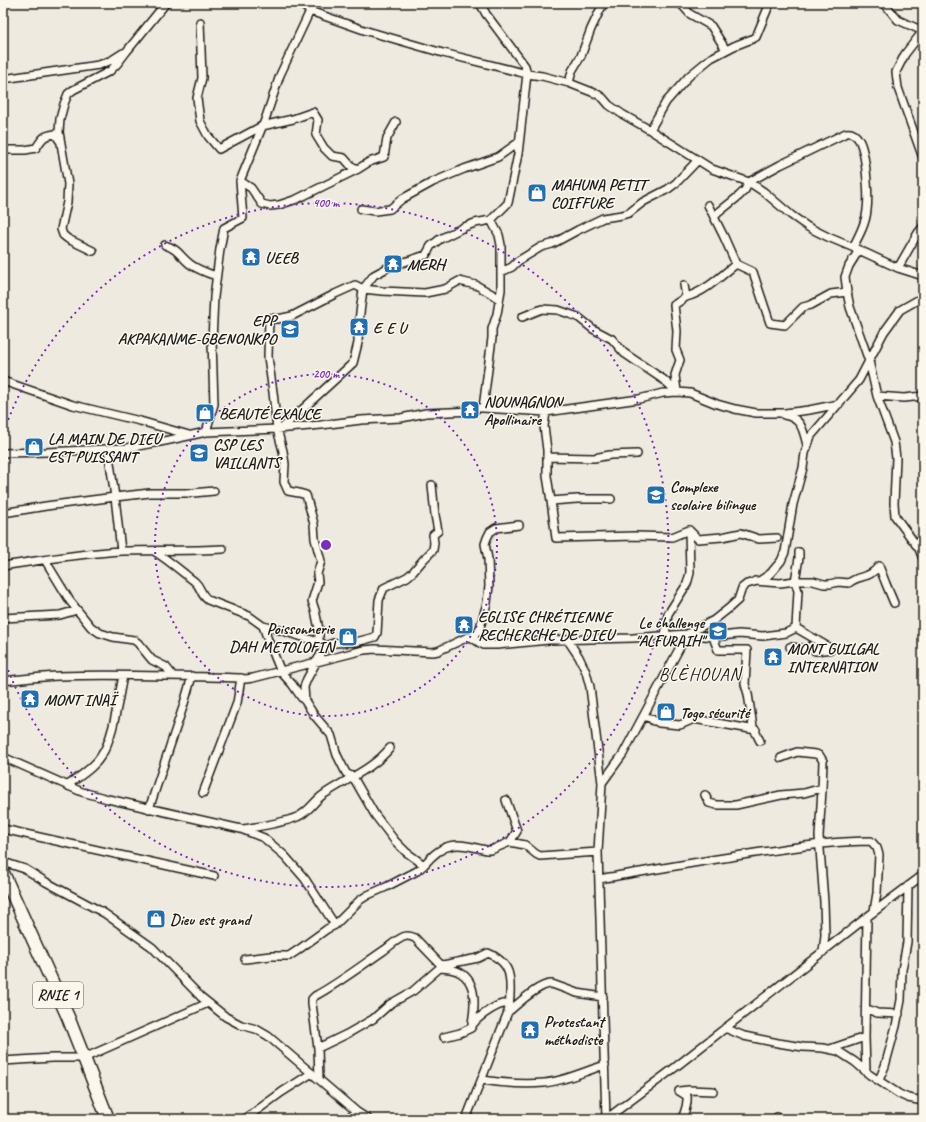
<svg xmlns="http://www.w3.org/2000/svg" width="926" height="1122" viewBox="0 0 926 1122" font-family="Caveat,sans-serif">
<rect width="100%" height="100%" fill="#eeeadf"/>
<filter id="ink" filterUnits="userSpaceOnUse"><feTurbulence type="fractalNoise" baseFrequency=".025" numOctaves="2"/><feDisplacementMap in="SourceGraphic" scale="8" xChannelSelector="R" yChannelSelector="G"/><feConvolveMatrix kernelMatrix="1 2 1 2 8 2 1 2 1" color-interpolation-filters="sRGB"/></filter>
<g filter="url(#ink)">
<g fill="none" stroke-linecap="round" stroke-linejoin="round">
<g stroke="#1c1c1c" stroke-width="10">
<path id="street" d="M300 3 310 11 367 31 443 53 527 74 542 76 569 83 597 94 603 98 609 105 622 114 650 130 712 169 749 182 764 192 791 215 808 227 828 237 859 250 898 268 923 276
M480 3 486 14 525 66 527 74 518 154 508 203 491 220 499 235 501 245V290L497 314 492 329V338L483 408
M678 3 682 5 690 14 711 26 726 50
M884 3 898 20 923 31
M200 22 202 78 197 98 200 121 208 136 219 149 262 126 293 119 313 112 318 120 316 135 324 148 332 156 344 158 351 166 358 169 369 162 384 157 387 138 396 122
M923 31 905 54 896 72 898 88 923 158
M3 79 99 65 112 60 123 53
M569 83 572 71 581 56 591 29 602 6V3
M650 130 666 102 689 76 711 58 734 46 752 39 756 37 770 3
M3 150H25L36 148C43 138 42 136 55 134L60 141
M240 181 251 188 262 204 270 206 279 205 297 199 358 169
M708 205 724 237 736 264
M361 209 375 211 390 209 402 199 433 182 464 169 498 157 519 142
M714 217 719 212 739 196 745 190 749 182 780 165 846 133C852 132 856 135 859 140 866 152 869 195 867 210 866 223 859 236 853 247
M165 245C178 249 180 256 190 264 198 270 207 273 216 276
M859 250 849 266 845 277 847 292 850 307 869 361 877 396 894 442 896 458 894 503 895 516 919 549 923 559
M93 251 68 239 63 235 61 229 67 202 68 184 59 132 60 119 64 104 68 94 73 90 110 71 117 64 127 51 166 3
M898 268 918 233 923 227
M501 272 512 267 518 261 541 247 552 244 578 230 603 218 622 215 629 213 643 202 668 189 676 183 698 160
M686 297C705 292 721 276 736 264L753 272 770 323 785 325 803 307 811 305 831 294 847 292
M522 317 542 309 558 310 578 317 593 329 612 339 624 353 664 380 677 392 675 375 680 360 676 350 677 331 674 305 686 297 684 285
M3 381 73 405 140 421 189 435
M877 396 904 398 923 396
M546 412 544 426 547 450V476L551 501 577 499H611
M784 415C802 418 803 430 807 445
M282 428 353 363 358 343 359 321 363 289 382 291 425 293 445 289 459 281 476 285 490 293 499 299
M206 432 214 404 212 341 214 297 220 249 224 228 243 218 240 181 265 120 280 75 310 11
M3 453 47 452 127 448 165 441 206 432 277 429 321 425 361 420 401 418 426 413 473 411 478 408H483L546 412 639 399 663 393 677 392 690 393 717 404 735 409 756 413H785L809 410 839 404
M547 457 594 458 610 455 637 454
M432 485 435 515 438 531 433 535 434 543 433 550 423 560 413 572 407 577 384 588 379 600 377 633 375 637 356 642 334 643 328 645 323 650 307 679 304 687 305 701 314 715 331 735 337 755 346 773 353 777 375 815 395 841 406 852 424 865C445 840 457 843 486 850H491L510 842 525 845 536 854 540 856 598 852
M551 501 556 538 635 536 672 537 689 530 698 539 722 537 741 533 759 539 777 538
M3 513 46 506 115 497 108 449
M121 551 115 497 150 493H193L214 491
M154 551C165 558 175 566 185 574 188 577 192 579 195 582 202 588 199 593 208 600L249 616 263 626 276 629 322 643
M45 560 70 601 91 627 100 633 113 637 134 640 138 643 152 660 166 667 170 672 173 676
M3 566C42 560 82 553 122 551 156 550 190 551 223 549
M796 578 798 581H813L824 584H830L838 582 849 583C860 574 868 580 879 566L886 584 894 603
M795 581 799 558V552
M3 618 60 615 77 610
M263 626 268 640 281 672 292 684 301 697 305 701
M665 636 668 614 687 584 690 573 689 530
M471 637 479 631 487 603 489 586 488 559 485 544 487 538 490 532 496 528 519 525
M713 637 718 650H747L745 684 748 694 753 727 760 741
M567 639 579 657 586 672 590 687 602 783 598 852 606 1119
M319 642V629L315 610 312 601 318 582 317 574 321 561 315 539 314 524 306 495 299 493 288 491 284 482 285 464 283 451 277 429 273 392 268 357 269 318 278 319 292 316 335 294 355 285 363 289 374 275 389 267 426 255 431 246 440 239 464 227 475 223 491 220
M790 647 807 649 811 646 815 647V651L832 649 796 628
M3 681C21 679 40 677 58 676 118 674 179 676 239 678L246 679 253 678 364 650 375 649 433 652 438 651 468 637H471L480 643 484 645H497L549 640 633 638 687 634 713 637 739 634 763 636 786 633 796 628 798 591 795 581 780 583 755 581
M644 716 652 719 653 721H656L659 723 680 725 694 719 756 730
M3 757 82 792 108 799 241 829 264 838 285 856 305 879 335 925
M781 758 797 752 816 754 820 756 823 761 822 790 819 836 824 902 825 935 823 952
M602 783 623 754 687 634 714 620 728 609 738 600 742 588 747 584 761 580 770 574 781 561 785 552 793 504 803 468 805 453 811 436 859 380 884 332 900 310 923 297
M67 786C78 777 94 768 101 756 114 737 118 699 123 676
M203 793 237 703 241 678
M705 795 709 803 717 805H736L781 795 804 793 822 788
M506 800 517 831 510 842
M149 809 183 707 192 676
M3 829 214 876
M243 829C261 826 280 824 297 817 309 812 313 802 323 795 346 779 372 770 390 748
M3 862 25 869 46 882 104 913 152 947 201 997 226 1017 241 1025 256 1029 268 1036 357 1112 368 1119
M599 879C653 870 707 860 762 852 798 847 834 841 871 841L877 848 879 855 877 893 874 911
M245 959 271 956H289L298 950 327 929 335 925 360 900 368 895 386 887 417 871 424 865
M441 968C447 969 454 969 459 972 477 981 475 1007 472 1023
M866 1011 870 1010 877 1013 899 1014
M508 1012C518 1004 539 983 552 984L577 993 603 997
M725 1028 744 1036 778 1043 803 1047 823 1048 838 1051 855 1062 870 1075 899 1094 908 1098 923 1101
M444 1037 460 1033 471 1028C474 1019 494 1006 503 1004 505 1004 508 1004 510 1004
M318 1048 347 1034 373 1019 390 1004 413 991 443 965
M830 1049 865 1037
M3 1061 52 1058H84L208 1003
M866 1072 865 1037 867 917
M319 1079 318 1048 312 1004V999L315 996C339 983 361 966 383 951 389 947 396 940 403 937 407 935 411 936 415 938L440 964 443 965 478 958 488 953C494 955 504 962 507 969 512 978 510 1003 508 1012L466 1119
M482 1080C502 1083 524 1085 544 1083 565 1081 585 1071 605 1065
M879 1080 885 1066 896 1026 901 1000 902 970 907 942 908 886
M777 1117 778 1119
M245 1119 282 1092 312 1073
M346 1119 357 1112
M606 1119 673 1069 867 917 923 875
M682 1119C685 1110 688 1106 687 1096L679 1091 689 1090 713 1091"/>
</g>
<g stroke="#1c1c1c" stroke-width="15">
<path id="highway" d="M3 873 68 1017 108 1119"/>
</g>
<use href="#street" stroke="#fbf7ec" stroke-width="7"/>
<use href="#highway" stroke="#fbf7ec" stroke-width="12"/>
</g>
</g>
<g fill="none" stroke="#7b2cbf" stroke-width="2" stroke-dasharray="2 4">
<circle cx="326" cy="545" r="171"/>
<path d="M4 431A342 342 0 1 1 4 659"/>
</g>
<defs>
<g id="shop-square" transform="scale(1)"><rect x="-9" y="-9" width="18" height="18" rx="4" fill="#1f6fb2" stroke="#fbf7ec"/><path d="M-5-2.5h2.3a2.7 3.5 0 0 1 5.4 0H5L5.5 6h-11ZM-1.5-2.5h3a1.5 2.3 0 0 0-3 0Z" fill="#fff"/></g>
<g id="temple-square" transform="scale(1)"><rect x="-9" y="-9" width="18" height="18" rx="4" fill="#1f6fb2" stroke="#fbf7ec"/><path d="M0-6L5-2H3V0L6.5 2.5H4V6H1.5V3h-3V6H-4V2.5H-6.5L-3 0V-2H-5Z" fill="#fff"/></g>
<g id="school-square" transform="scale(1)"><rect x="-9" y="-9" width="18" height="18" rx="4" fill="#1f6fb2" stroke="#fbf7ec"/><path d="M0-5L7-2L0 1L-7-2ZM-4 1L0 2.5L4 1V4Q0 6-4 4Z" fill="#fff"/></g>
</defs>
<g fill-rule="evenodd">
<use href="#shop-square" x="537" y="193"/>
<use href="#temple-square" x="251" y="257"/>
<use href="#temple-square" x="393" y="264"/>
<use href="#temple-square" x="359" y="327"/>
<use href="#school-square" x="290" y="329"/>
<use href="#temple-square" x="470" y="410"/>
<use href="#shop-square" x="205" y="413"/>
<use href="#shop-square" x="34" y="447"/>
<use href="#school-square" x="199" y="453"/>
<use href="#school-square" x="656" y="495"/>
<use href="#temple-square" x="464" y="625"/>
<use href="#school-square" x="718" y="631"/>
<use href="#shop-square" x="348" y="637"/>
<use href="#temple-square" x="773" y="657"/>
<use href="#temple-square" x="30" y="699"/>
<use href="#shop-square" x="666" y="712"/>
<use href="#shop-square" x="156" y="919"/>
<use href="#temple-square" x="530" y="1030"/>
</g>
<g text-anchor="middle" stroke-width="3" stroke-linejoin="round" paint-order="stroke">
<rect fill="#fbf7ec" stroke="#5f5e5a" stroke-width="1" x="33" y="982" width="50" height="26" rx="3"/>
<g font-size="15" font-weight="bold" fill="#1c1c1c">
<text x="58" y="1000">RNIE 1</text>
</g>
<g font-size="16" font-weight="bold" fill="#1c1c1c" stroke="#fbf7ec" text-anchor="start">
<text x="551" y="190">MAHUNA PETIT<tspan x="551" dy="18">COIFFURE</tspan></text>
<text x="265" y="263">UEEB</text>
<text x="407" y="270">MERH</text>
<text x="276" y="326" text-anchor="end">EPP<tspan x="276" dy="18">AKPAKANME-GBENONKPO</tspan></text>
<text x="373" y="333">E E U</text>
<text x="484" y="407">NOUNAGNON<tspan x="484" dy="18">Apollinaire</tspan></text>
<text x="219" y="419">BEAUTÉ EXAUCE</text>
<text x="48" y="444">LA MAIN DE DIEU<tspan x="48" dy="18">EST PUISSANT</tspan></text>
<text x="213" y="450">CSP LES<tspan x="213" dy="18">VAILLANTS</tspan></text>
<text x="670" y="492">Complexe<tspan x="670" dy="18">scolaire bilingue</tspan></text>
<text x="478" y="622">EGLISE CHRÉTIENNE<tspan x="478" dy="18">RECHERCHE DE DIEU</tspan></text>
<text x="704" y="628" text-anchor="end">Le challenge<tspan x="704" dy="18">"ALFURAIH"</tspan></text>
<text x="334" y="634" text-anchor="end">Poissonnerie<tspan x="334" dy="18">DAH METOLOFIN</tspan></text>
<text x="787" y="654">MONT GUILGAL<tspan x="787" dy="18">INTERNATION</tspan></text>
<text x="44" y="705">MONT INAÏ</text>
<text x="680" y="718">Togo sécurité</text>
<text x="170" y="925">Dieu est grand</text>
<text x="544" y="1027">Protestant<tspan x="544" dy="18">méthodiste</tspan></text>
</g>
<g font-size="18" letter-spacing="1" fill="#1c1c1c" stroke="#fbf7ec">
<text x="700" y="680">BLÈHOUAN</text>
</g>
</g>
<circle cx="326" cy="545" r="6" fill="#7b2cbf" stroke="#fbf7ec" stroke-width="2"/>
<g font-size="12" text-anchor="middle" font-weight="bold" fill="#7b2cbf" stroke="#fbf7ec" stroke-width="3" stroke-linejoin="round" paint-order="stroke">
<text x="326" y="207">400 m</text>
<text x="326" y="378">200 m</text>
</g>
<rect width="926" height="1122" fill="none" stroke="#fbf7ec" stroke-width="16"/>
<rect x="8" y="8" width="910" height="1106" fill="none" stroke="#1c1c1c" stroke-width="1.5" filter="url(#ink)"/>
</svg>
